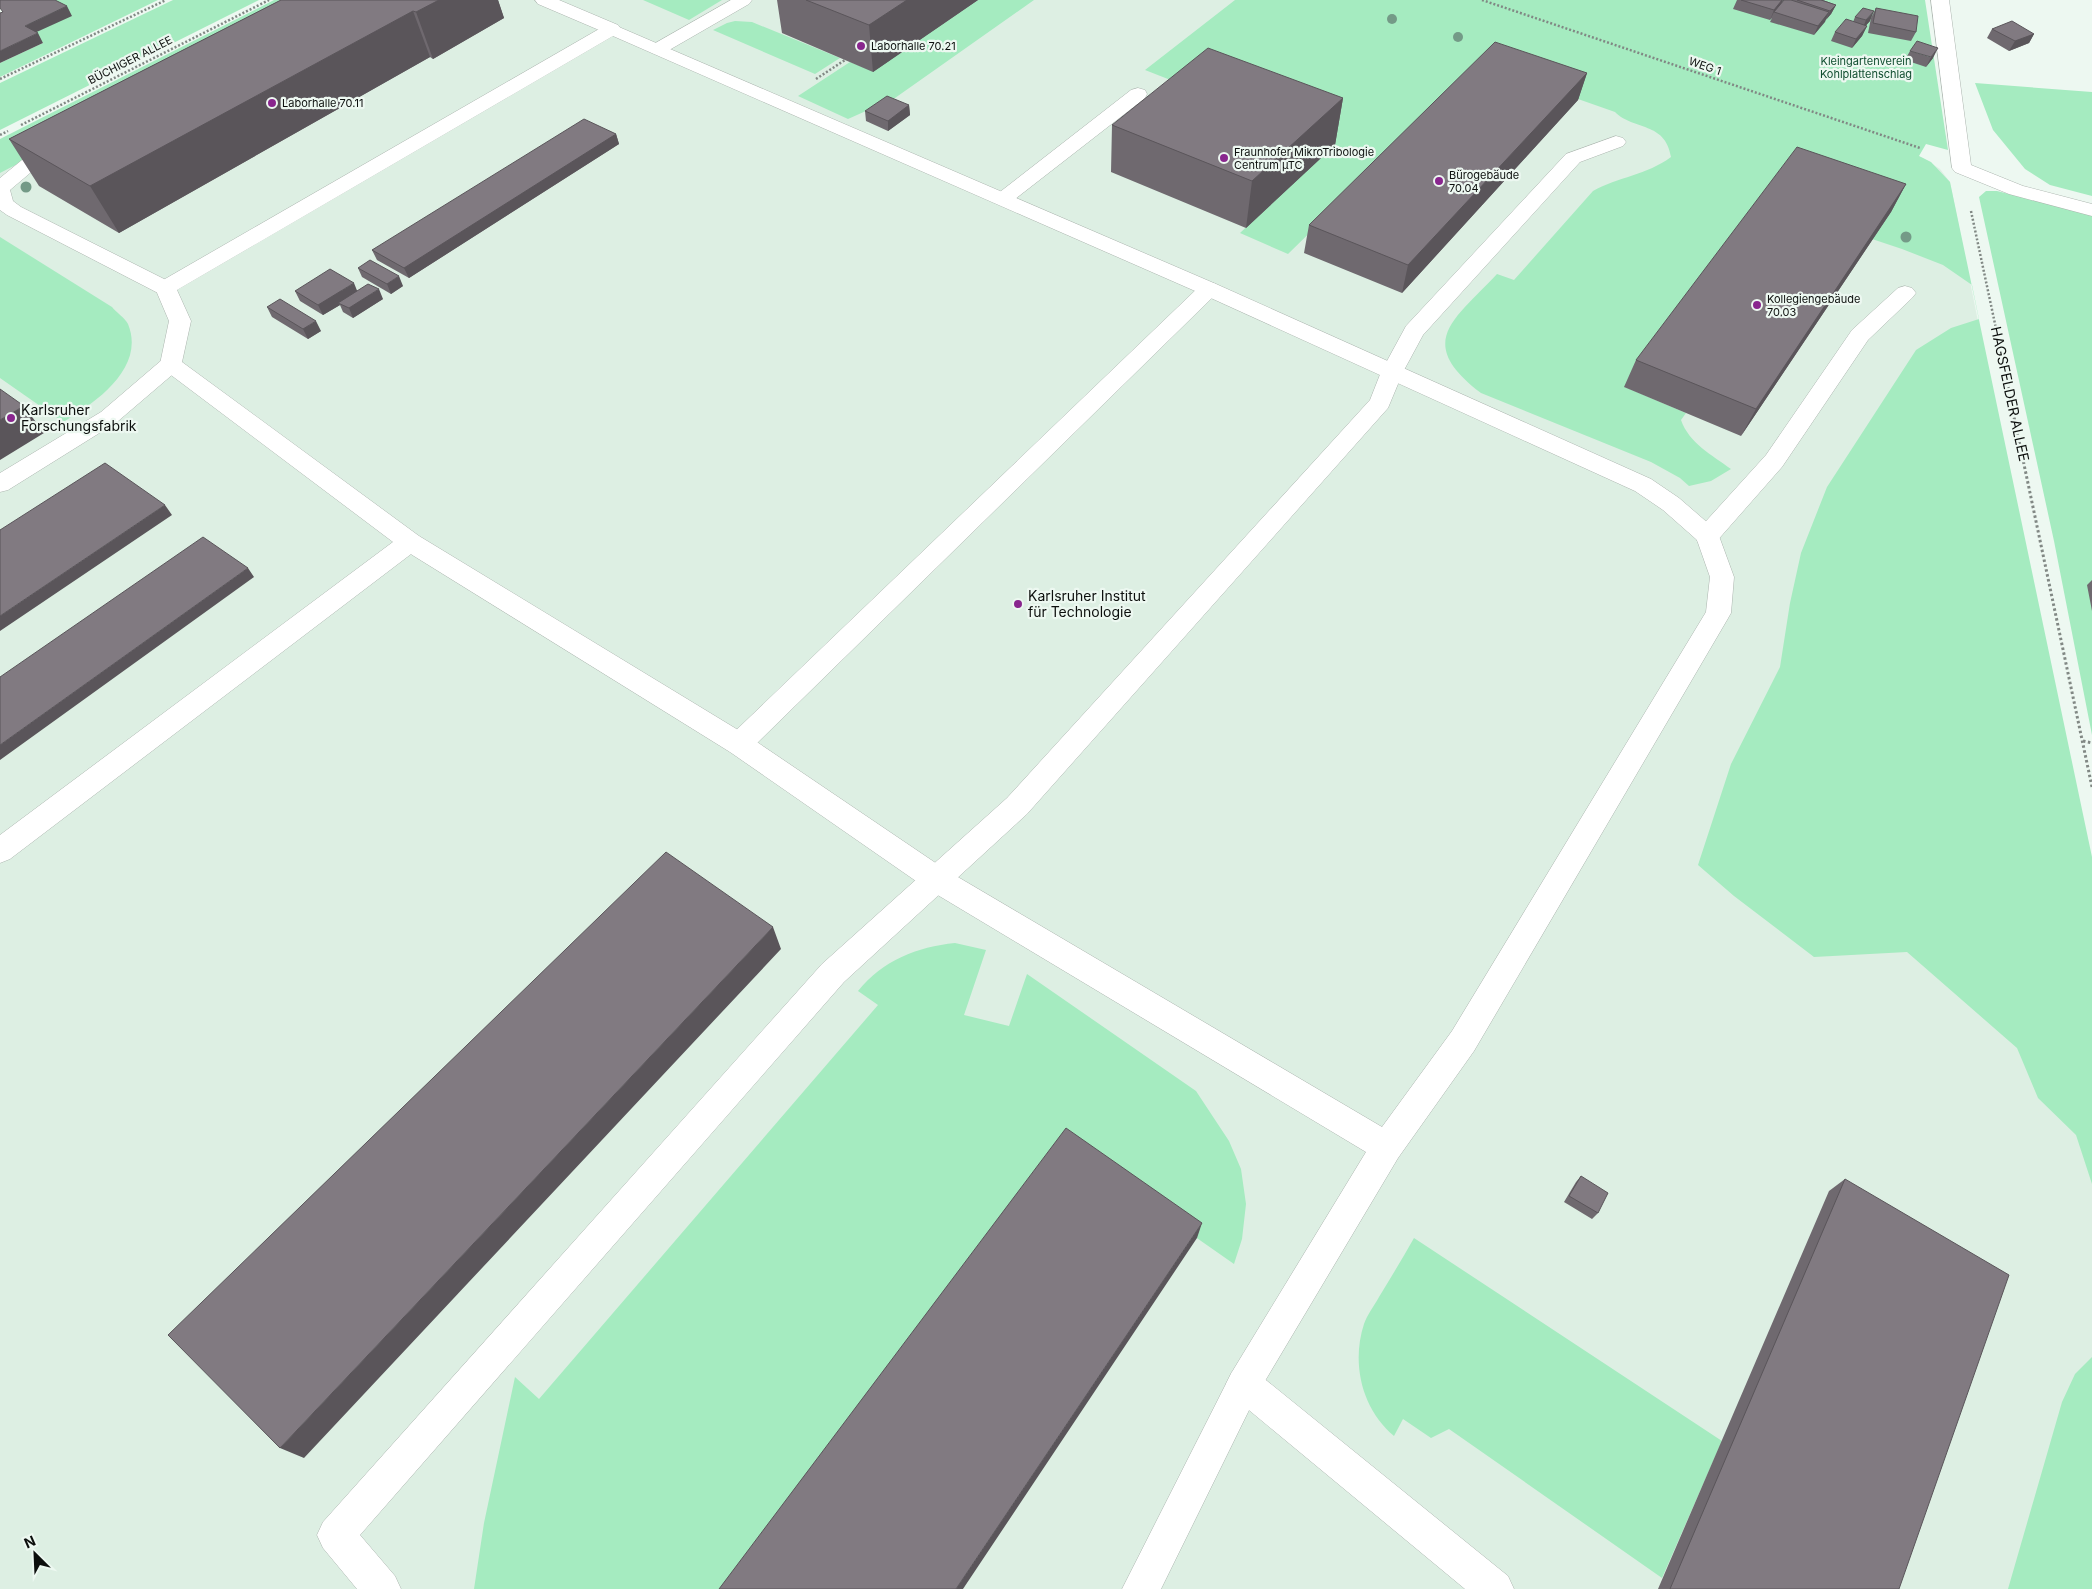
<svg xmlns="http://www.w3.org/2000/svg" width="2092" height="1589" viewBox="0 0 2092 1589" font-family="Inter,sans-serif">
<rect width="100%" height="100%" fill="#edf8f1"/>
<path fill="#ddefe3" d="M298 0H1459L1923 158 1940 169 1950 182 2092 889V1589H0V152Z"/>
<path fill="#a5ebc0" d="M9 0H158L0 77V63L43 43Z
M173 0H259L0 130V83Z
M274 0H334L0 173V139Z
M643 0H722L689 20Z
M978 0H1034L895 98 848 119 798 96 850 62 873 71Z
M1235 0H1925L1948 150 1926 144 1919 156 1931 162 1950 182 2092 857V1184L2076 1135 2038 1098 2017 1048 1907 952 1814 957 1734 896 1698 865 1731 764 1780 667 1790 603 1801 553 1827 487 1916 350 1951 328 1979 319 1972 285 1943 265 1902 249 1872 239 1625 387 1686 413 1681 420C1689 443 1712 455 1731 469L1711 481 1689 486 1680 478 1651 462 1481 393C1414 342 1454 320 1497 274L1514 280 1593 191C1618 177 1647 175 1671 157 1665 121 1634 131 1615 112L1481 65 1288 254 1240 233 1334 144 1145 70Z
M735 21 752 22 840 58 815 74 713 30 727 23Z
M1975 83 2092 92V196L2050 185 2025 169 1993 130Z
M1986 191H1997L2092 215V735L2054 541 1979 197Z
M0 237 112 307C116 312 125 318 128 324 146 368 95 403 63 422L0 378Z
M955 943 986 950 964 1015 1009 1026 1027 974 1196 1091 1229 1141 1241 1169 1246 1204 1242 1239 1234 1264 1065 1146 734 1589H474L484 1523 515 1377 539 1399 878 1005 858 991C883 960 917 947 955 943Z
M1414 1238 1722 1441 1662 1578 1449 1429 1431 1438 1403 1419 1394 1436C1362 1409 1351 1364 1364 1324 1367 1315 1374 1306 1379 1297 1391 1277 1403 1258 1414 1238Z
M2092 1357V1589H2008L2062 1402 2075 1374Z"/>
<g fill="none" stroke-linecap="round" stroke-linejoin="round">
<g stroke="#acb5af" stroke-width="1">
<path id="service" d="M535 0H559L618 25 621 29 618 33 612 34 606 33 538 4Z
M731 0H752L749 4 664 53 658 54 652 53 649 49 652 45Z
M1931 0H1949L1971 165 2023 186 2092 204V216L2009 194 1955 172 1952 168Z
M1138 88 1145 90 1147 94 1145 98 1010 203 1003 205 996 203 993 199 996 195 1131 90Z
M1616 136 1623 138 1626 142 1623 146 1580 162 1423 335 1403 372 1388 408 1027 814 844 982 360 1535 395 1576 401 1589H357L323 1548 317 1535 323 1522 822 964 1007 798 1370 400 1381 372 1406 326 1566 154Z
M58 143 65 145 68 149 65 153 36 168 10 190 13 201 21 207 172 283 175 288 172 293 165 295 158 293 7 215 0 210V178L22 160Z
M1209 282 1216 284 1219 289 1216 294 748 752 739 755 730 752 726 744 730 736 1202 284Z
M1905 286 1912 288 1916 293 1912 298 1868 340 1782 467 1716 542 1707 545 1698 542 1695 536 1698 530 1766 455 1852 330 1898 288Z
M171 357 179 359 182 364 179 369 117 422 8 490 0 492V473L101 412 163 359Z
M410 533 419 536 422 542 419 548 10 859 0 863V835L401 536Z
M1244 1366 1256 1372 1508 1576 1514 1589H1465L1232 1396 1226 1384 1232 1372Z"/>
</g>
<g stroke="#acb5af" stroke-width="1">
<path id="minor" d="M612 24 1216 284 1651 479 1679 498 1716 530 1719 536 1734 577 1731 613 1727 620 1474 1051 1398 1158 1256 1396 1161 1589H1122L1232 1372 1366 1152 926 888 730 752 401 548 163 369 160 364 169 321 155 288 158 283 606 25ZM613 36 1202 294 1635 491 1663 510 1697 540 1710 577 1706 612 1452 1031 1382 1127 946 870 748 736 419 536 182 362 191 321 177 290Z"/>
</g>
<path stroke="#818884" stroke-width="2.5" stroke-dasharray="2 2" stroke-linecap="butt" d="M1482 0 1920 148
M0 79 166 0
M816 79 845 60
M21 125 269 0
M0 135 8 131
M1971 211 2011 399"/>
<path stroke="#818884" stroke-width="3" stroke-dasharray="2.5 2.5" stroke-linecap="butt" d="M2010 398 2092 787
M2083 741 2092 743"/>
<use href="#service" fill="#fff" fill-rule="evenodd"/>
<use href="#minor" fill="#fff" fill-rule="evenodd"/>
</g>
<g fill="#749a87">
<circle cx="1392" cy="19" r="5"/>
<circle cx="1458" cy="37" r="5"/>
<circle cx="26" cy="187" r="5.5"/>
<circle cx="1906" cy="237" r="5.5"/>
</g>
<path fill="#6f696f" d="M281 0H498L504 18 433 59 430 57 119 233 39 186 9 139Z
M777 0H978L873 72 782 33Z
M1737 0H1783L1781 3 1784 0H1823L1836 5 1831 14 1825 20 1814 35 1770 22 1772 18 1770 20 1733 9Z
M1876 8 1916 32 1911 41 1868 33 1871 18Z
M1855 17 1870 21 1865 26H1867L1862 36 1852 48 1831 41 1835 32 1853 22Z
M1992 29 2034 34 2029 43 2009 51 1987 38Z
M1910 51 1933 58 1926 67 1905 60Z
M1587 73 1578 100 1402 293 1304 253 1309 225Z
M1343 98 1335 145 1246 228 1111 172 1112 125Z
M909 105 910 115 888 131 866 121 865 111Z
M616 134 619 144 409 278 377 260 372 250Z
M1906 184 1891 212 1741 436 1624 387 1636 360Z
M358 268 403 286 391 294 362 277Z
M295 291H357L383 299 353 318 343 312 340 305 323 315 300 301Z
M267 307 321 331 308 339 272 317Z
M2092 580V611L2087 585Z
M1581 1176 1598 1213 1592 1219 1564 1202 1576 1182Z
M1845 1179 1899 1589H1658L1829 1191Z"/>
<path fill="#5a555a" d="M439 0H498L504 18 433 59 416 12Z
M907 0H978L873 72 869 25Z
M1782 0H1783L1780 7 1774 12 1770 20 1774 10Z
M1836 5 1831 14 1826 20 1830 11Z
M67 6 72 16 30 35 25 26Z
M413 11 430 57 119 233 90 186Z
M1874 11 1870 21 1862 30 1866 20Z
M1829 12 1825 22 1814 35 1818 26Z
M1867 26 1862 36 1852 48 1856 39Z
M38 33 43 43 0 63V51Z
M2034 34 2029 43 2009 51 2015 41Z
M1938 48 1933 58 1926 67 1931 57Z
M1587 73 1578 100 1402 293 1408 265Z
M1343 98 1335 145 1246 228 1252 181Z
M909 105 910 115 888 131V121Z
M616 134 619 144 409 278 404 268Z
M1906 184 1891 212 1741 436 1756 409Z
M399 276 403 286 391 294 387 284Z
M354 283 358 293 338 303 340 305 323 315 318 305Z
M379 289 383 299 353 318 349 308Z
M316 321 321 331 308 339 303 329Z
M24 406 44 433 0 460V420Z
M165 505 172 515 0 631V616Z
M248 568 254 577 0 760V745Z
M773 927 781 949 304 1458 280 1448Z
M1202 1223 1197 1238 963 1589H956Z"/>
<path fill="#817a81" stroke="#5a555a" d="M0 0H55L67 6 25 26 38 33 0 51V13L3 12 0 8Z
M281 0H439L416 12 413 11 90 186 9 139Z
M806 0H907L869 25Z
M1741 0H1782L1774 10Z
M1784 0H1791L1829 12 1818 26 1774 12Z
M1797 0H1821L1836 5 1830 11Z
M1863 8 1874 11 1866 20 1855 17Z
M1876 8 1918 16 1916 32 1873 23Z
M1846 19 1867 26 1856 39 1835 32Z
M2012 21 2034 34 2015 41 1992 29Z
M1917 41 1938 48 1931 57 1910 51Z
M1495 42 1587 73 1408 265 1309 225Z
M1208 48 1343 98 1252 181 1112 125Z
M887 96 909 105 888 121 865 111Z
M584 119 616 134 404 268 372 250Z
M1797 147 1906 184 1756 409 1636 360Z
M370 260 399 276 387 284 358 268Z
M330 269 354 283 318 305 295 291Z
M368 284 379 289 349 308 338 303Z
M280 299 316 321 303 329 267 307Z
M0 389 24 406 0 420Z
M105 463 165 505 0 616V530Z
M203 537 248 568 0 745V677Z
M666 852 773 927 280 1448 168 1335Z
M1066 1128 1202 1223 956 1589H719Z
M1581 1176 1608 1193 1598 1213 1569 1196Z
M1845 1179 2009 1275 1899 1589H1670Z"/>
<g fill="#89268e" stroke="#edf8f1" stroke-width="2">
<circle cx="861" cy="46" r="5"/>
<circle cx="272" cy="103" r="5"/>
<circle cx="1224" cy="158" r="5"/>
<circle cx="1439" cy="181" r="5"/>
<circle cx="1757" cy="305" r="5"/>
<circle cx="11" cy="418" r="5"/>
<circle cx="1018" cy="604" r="5"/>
</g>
<g text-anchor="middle" stroke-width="4.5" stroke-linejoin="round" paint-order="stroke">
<g font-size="11" fill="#0c0f0d" stroke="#edf8f1" text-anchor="start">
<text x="871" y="50">Laborhalle 70.21</text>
<text x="282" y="107">Laborhalle 70.11</text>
<text x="1234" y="156">Fraunhofer MikroTribologie<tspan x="1234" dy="13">Centrum µTC</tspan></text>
<text x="1449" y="179">Bürogebäude<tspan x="1449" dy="13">70.04</tspan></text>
<text x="1767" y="303">Kollegiengebäude<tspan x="1767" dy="13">70.03</tspan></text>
</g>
<g font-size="11" fill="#0c0f0d" stroke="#edf8f1">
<text transform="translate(130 60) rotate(-27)" y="4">BÜCHIGER ALLEE</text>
<text transform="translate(1705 66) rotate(19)" y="4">WEG 1</text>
</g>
<g font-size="11" fill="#114e30" stroke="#edf8f1">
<text x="1866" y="65">Kleingartenverein<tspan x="1866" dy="13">Kohlplattenschlag</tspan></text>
</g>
<g font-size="14" fill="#0c0f0d" stroke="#edf8f1">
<text transform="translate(2010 394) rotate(78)" y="5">HAGSFELDER ALLEE</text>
</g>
<g font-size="14" fill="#0c0f0d" stroke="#edf8f1" text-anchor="start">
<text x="21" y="415">Karlsruher<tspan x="21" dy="16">Forschungsfabrik</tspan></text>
<text x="1028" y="601">Karlsruher Institut<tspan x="1028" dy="16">für Technologie</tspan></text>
</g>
</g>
<g transform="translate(35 1554) rotate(336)" stroke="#edf8f1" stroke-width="4" paint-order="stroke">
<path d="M0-4L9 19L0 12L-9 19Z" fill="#0c0f0d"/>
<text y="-8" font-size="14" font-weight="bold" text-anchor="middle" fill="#0c0f0d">N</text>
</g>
</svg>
